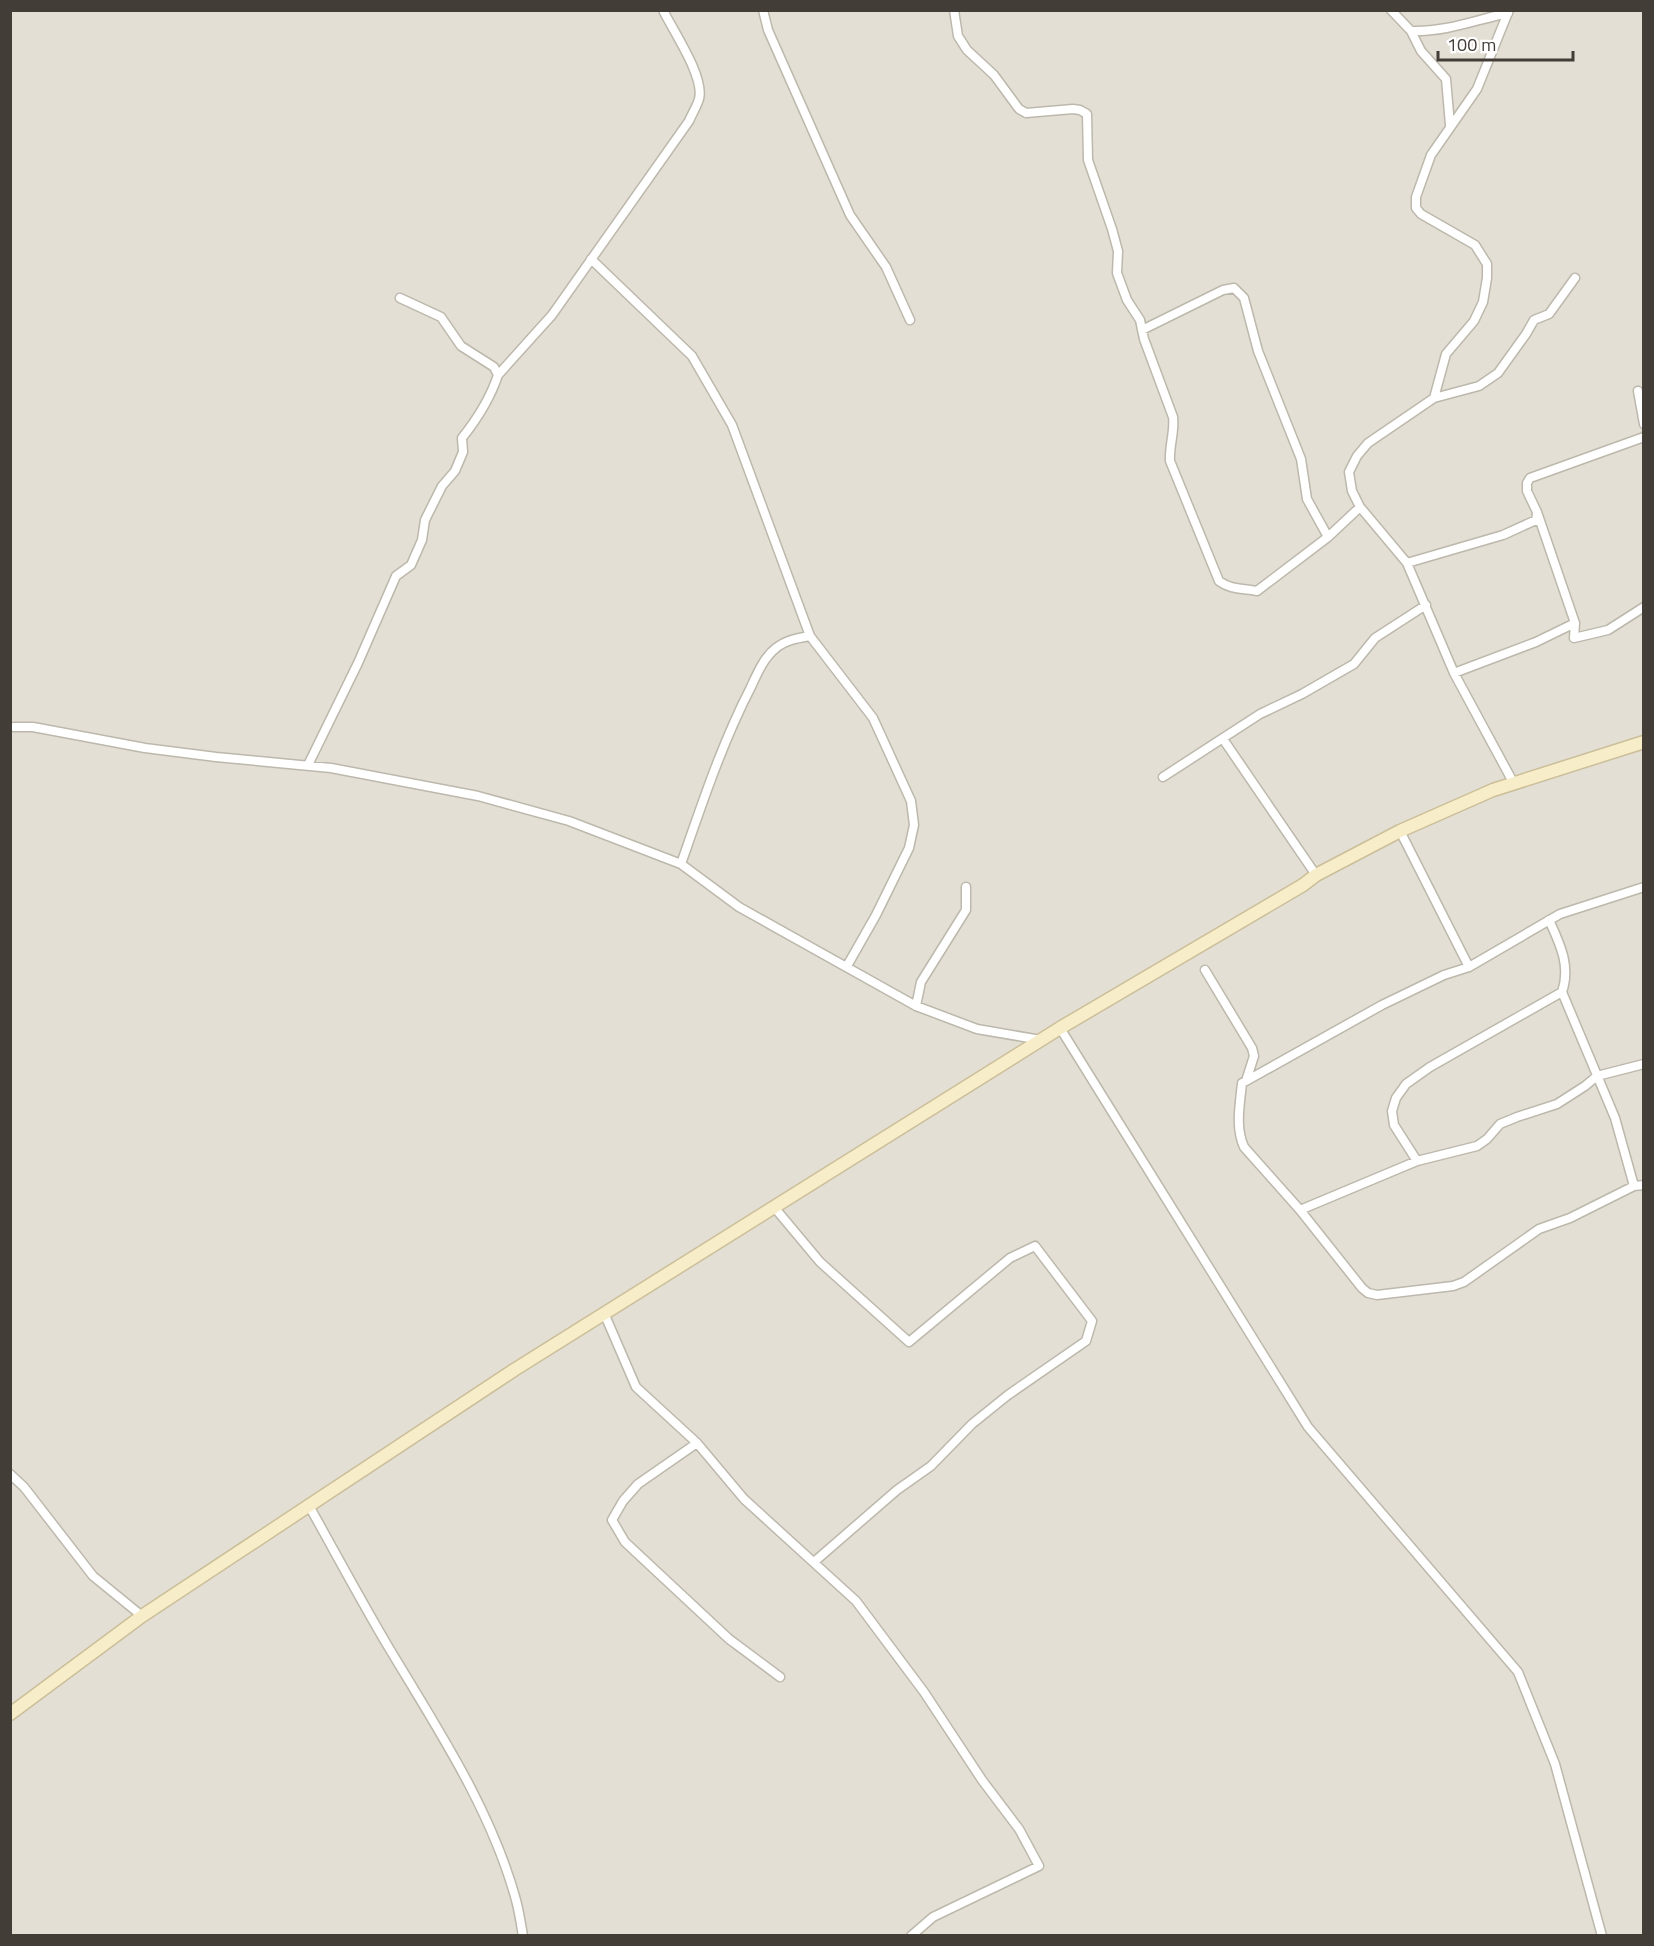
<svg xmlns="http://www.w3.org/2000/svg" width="1654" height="1946" viewBox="0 0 1654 1946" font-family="'Titillium Web',sans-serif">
<rect width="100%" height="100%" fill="#f0ede5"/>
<path fill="#e4dfd4" d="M11 11H1643V1935H11Z"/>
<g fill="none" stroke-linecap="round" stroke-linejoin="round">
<g stroke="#bdb8ac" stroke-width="11">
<path id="minor" d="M763 10 768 30 850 215 886 267 910 320
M954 10 958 36 967 50 994 75 1019 109 1026 113 1073 109 1080 110 1087 114 1088 160 1112 229 1118 251 1117 273 1127 300 1140 320 1144 339 1173 417C1175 431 1169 446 1170 461L1219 581C1231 590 1243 588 1257 591L1328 537 1360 507
M1391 10 1411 31 1421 51 1446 79 1450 125
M1411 31C1446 32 1475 20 1508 13
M591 259 692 356 732 425 810 636 873 718 911 801 914 825 909 848 876 915 847 966
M1142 330 1223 290 1234 288 1244 298 1258 351 1301 459 1307 499 1328 537
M498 375 552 315 689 121C692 114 697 106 699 99 705 77 673 31 663 10
M1638 391 1644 424
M1434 398 1446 354 1474 321 1483 302 1487 278V264L1475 245 1421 214 1416 208V197L1431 155 1477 89 1509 10
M1407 563 1503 535 1536 520 1537 514
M1575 623 1537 512 1527 491V483L1530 478 1644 437
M1454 673 1536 642 1575 623 1574 638 1608 630 1644 607
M14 727H33L145 748 216 757 331 768 478 796 569 821 681 864 739 907 916 1006 977 1029 1041 1040
M1223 739 1316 875
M308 765 358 663 396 576 411 565 422 540 425 520 442 486 455 471 463 452 462 438C478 418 490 399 498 375L494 367 461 346 441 317 400 298
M1163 777 1260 714 1302 694 1354 664 1375 638 1426 605
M1513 782 1454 673 1407 563 1360 507 1352 491 1349 472 1357 456 1368 443 1434 398 1479 386 1498 373 1526 334 1534 320 1549 314 1575 278
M1400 831 1469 967
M681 864C702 804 722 743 751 687 757 674 764 657 776 648 786 640 798 638 810 636
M1205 970 1252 1048 1254 1056 1246 1081 1242 1083C1240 1104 1235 1127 1244 1147L1300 1210 1362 1288 1368 1293 1377 1295 1453 1286 1464 1282 1539 1229 1570 1218 1634 1186 1644 1185
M1562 992 1615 1118 1634 1186
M916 1006 921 982 966 910V887
M1060 1028 1308 1427 1518 1672 1555 1764 1602 1936
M1246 1081 1382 1005 1444 975 1469 967 1560 914 1644 887
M1417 1161 1394 1125 1392 1111 1396 1098 1406 1084 1430 1067 1562 992C1571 966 1560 944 1549 920
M774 1207 820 1262 909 1342 1010 1258 1035 1246 1092 1321 1086 1341 1008 1395 972 1424 931 1466 897 1490 814 1562
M1300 1210 1417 1161 1477 1146 1487 1139 1500 1124 1517 1117 1557 1104 1585 1086 1597 1076 1644 1064
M604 1313 636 1387 697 1443 744 1499 856 1601 924 1692 982 1780 1019 1829 1039 1866 933 1917 911 1936
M697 1443 638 1484 623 1501 612 1520 625 1542 729 1639 780 1677
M10 1474 24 1487 93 1576 142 1616
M308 1504C335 1552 361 1601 389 1648 437 1728 491 1809 516 1900 519 1911 521 1924 523 1936"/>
</g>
<g stroke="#cbbf9a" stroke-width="15">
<path id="secondary" d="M10 1714 142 1616 514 1370 1060 1028 1303 885 1316 875 1400 831 1493 790 1644 742"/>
</g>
<use href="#minor" stroke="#fff" stroke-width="8"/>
<use href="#secondary" stroke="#f7edc8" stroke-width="12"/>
</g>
<rect width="1654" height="1946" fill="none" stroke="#423d36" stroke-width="24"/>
<path d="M1438 51v9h135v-9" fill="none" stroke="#423d36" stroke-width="3"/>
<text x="1447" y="51" font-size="18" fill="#423d36" stroke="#ffffff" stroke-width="4.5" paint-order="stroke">100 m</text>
</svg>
